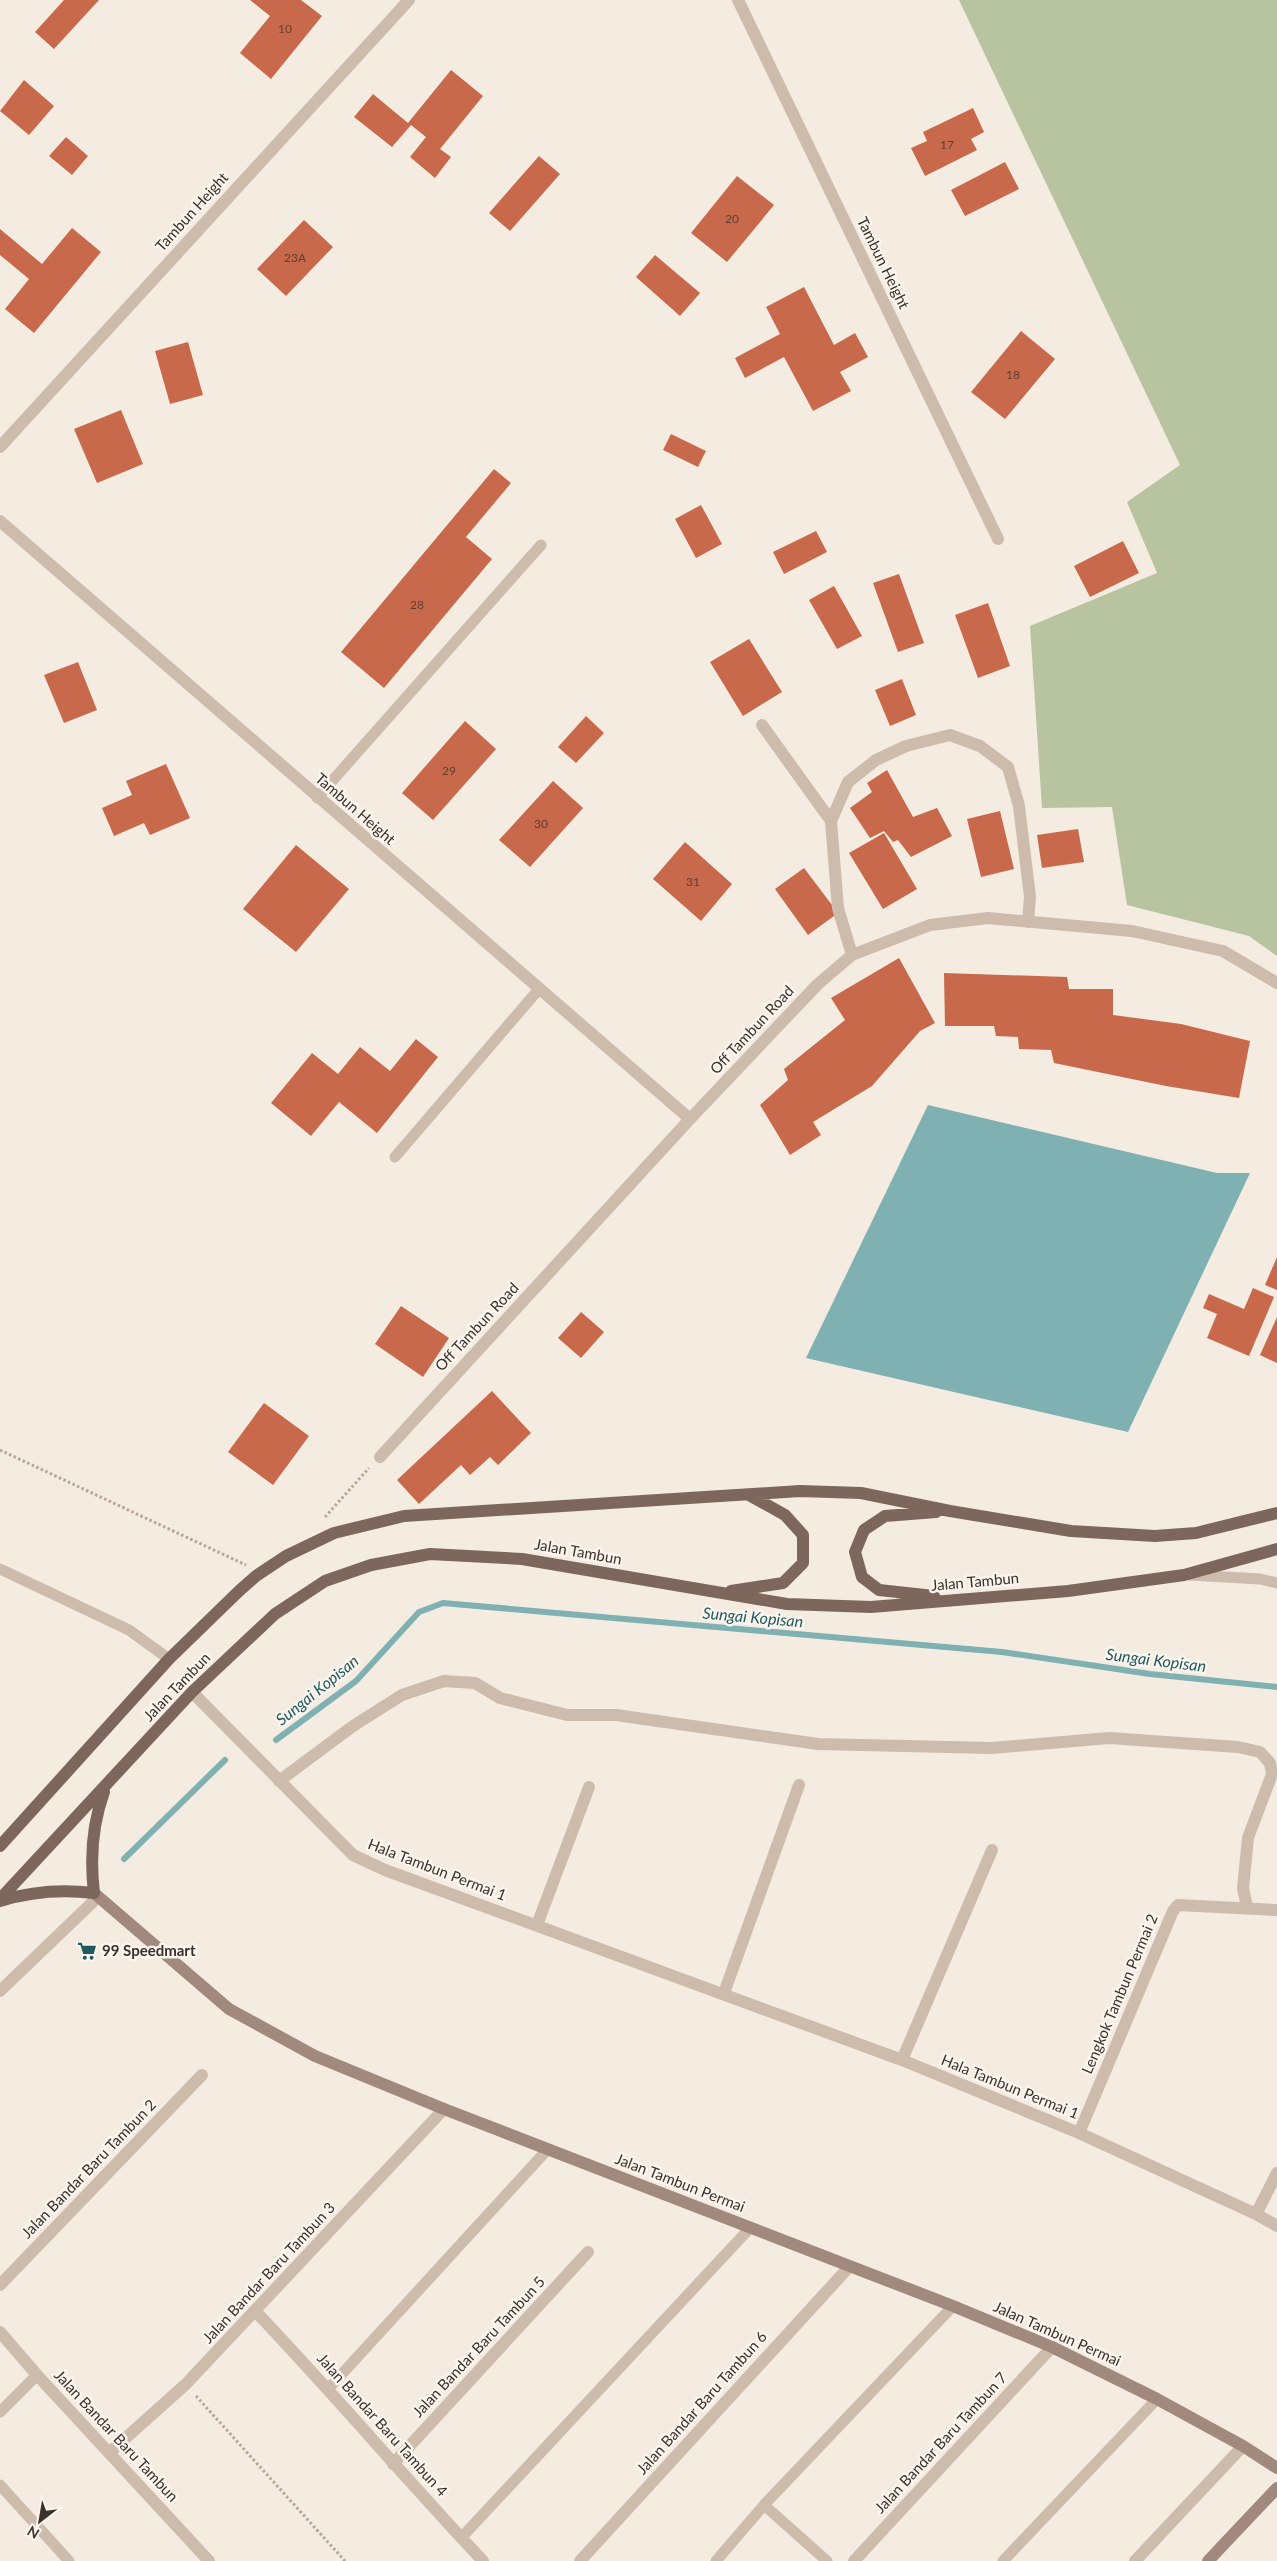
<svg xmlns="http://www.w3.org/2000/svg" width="1277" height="2561" viewBox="0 0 1277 2561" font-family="Lato,sans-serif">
<rect width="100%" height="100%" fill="#f4ebe1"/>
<path fill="#b8c4a0" d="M959 0H1277V956L1249 936 1127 905 1112 807 1042 808 1030 626 1157 573 1127 502 1180 465Z"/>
<path fill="#7fb0b2" d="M928 1105 1217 1173H1250L1128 1432 806 1358Z"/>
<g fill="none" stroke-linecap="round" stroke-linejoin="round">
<path stroke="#7fb0b2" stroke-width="6" d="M276 1740 356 1681 419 1612 443 1603 1002 1652 1150 1674 1277 1687
M124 1859 225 1760"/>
</g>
<path fill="#c8694b" d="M64 0H99L54 49 35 32Z
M250 0H301L322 16 271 79 240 53 270 16Z
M451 70 483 96 440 149 451 157 435 178 410 157 426 137 411 125 392 147 354 117 373 94 408 123Z
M24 80 54 106 29 135 0 111Z
M973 108 984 132 971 139 977 150 925 176 911 148 927 141 923 132Z
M66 137 88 156 72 175 49 156Z
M539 156 560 174 510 231 489 213Z
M1005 162 1019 189 965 216 951 190Z
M737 176 774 205 727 262 691 233Z
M304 220 333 247 286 296 257 269Z
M72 228 101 252 34 333 5 309 29 279 0 255V229L42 264Z
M655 255 700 293 680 316 636 277Z
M804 287 834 345 855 333 868 357 840 372 851 391 813 411 784 357 745 378 735 358 780 334 766 307Z
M1021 331 1055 359 1005 419 971 392Z
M188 342 203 395 170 404 155 351Z
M121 410 143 464 97 483 74 429Z
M671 434 706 451 698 467 663 450Z
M494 469 511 483 466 537 492 559 384 688 341 652Z
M701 505 722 544 696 558 675 519Z
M816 531 827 552 784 574 773 552Z
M1123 541 1139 573 1090 597 1074 566Z
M899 574 924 643 898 652 873 583Z
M834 586 862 636 837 649 809 600Z
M988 603 1010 666 978 678 955 615Z
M749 639 782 692 743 716 710 662Z
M78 662 97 710 64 723 44 675Z
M902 679 916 715 890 726 875 690Z
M586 716 604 733 576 763 558 747Z
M465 721 496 749 433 820 402 793Z
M166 764 190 818 150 835 144 823 114 836 102 808 132 795 126 781Z
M887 770 913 817 937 808 952 836 911 857 898 840 893 842 884 831 870 838 850 808 872 792 867 783Z
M553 781 583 808 530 867 499 840Z
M1000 811 1014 869 981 877 967 819Z
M1078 829 1084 862 1042 868 1037 835Z
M884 833 917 889 883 909 849 853Z
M685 842 732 884 701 921 653 879Z
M296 845 349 889 296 952 243 909Z
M804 868 838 913 808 935 775 889Z
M899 958 935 1023 920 1031 872 1086 813 1122 821 1135 790 1155 760 1105 788 1080 784 1069 845 1020 831 998Z
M944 973 1067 977 1069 989H1113V1015L1181 1024 1250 1041 1239 1098 1166 1086 1054 1063 1051 1050 1019 1049 1018 1037 996 1036 994 1026H945Z
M416 1039 438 1057 377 1133 339 1102 311 1136 271 1103 312 1053 338 1074 360 1047 390 1071Z
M1277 1257V1290L1265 1285Z
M1253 1288 1274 1297 1249 1356 1207 1338 1217 1314 1203 1308 1209 1294 1244 1309Z
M401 1306 449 1338 423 1377 375 1344Z
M581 1312 604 1332 581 1358 558 1338Z
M1277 1317V1363L1260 1355Z
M492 1391 531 1433 498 1465 490 1457 470 1475 461 1465 419 1504 397 1480Z
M264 1403 309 1436 273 1485 228 1452Z"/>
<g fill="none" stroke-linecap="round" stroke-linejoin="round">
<path stroke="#b9a596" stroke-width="3" stroke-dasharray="2.5 2.5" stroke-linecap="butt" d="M0 1450 246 1565
M325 1517 369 1468
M196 2396 345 2561"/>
<path stroke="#cdbbac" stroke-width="11" d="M317 798 541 545
M395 1157 539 989
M0 1569 129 1630 169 1659
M1189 1575 1260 1579 1277 1583
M329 2388 547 2150
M0 2412 37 2375
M0 2485 69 2561
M764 2505 827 2561
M461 2538 750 2228
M716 2561 764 2505 953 2306
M1003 2561 1157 2399"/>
<path stroke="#cdbbac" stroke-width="12" d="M738 0 998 539
M0 447 409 0
M0 521 690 1119
M762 725 831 821
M852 955 838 908 831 821 848 782 876 760 906 746 950 735 980 746 1008 767 1019 806 1030 897 1028 922
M380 1457 690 1119 818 984 852 955 930 925 988 918 1132 931 1223 951 1277 983
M192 1692 353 1855 385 1870 902 2060 1079 2133 1256 2214 1277 2226
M279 1781 353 1726 402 1695 444 1681 475 1683 500 1698 567 1715H616L818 1744 992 1748 1109 1738 1238 1747 1260 1752 1270 1763 1272 1774 1248 1838 1243 1888 1247 1907
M537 1925 589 1787
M0 1991 98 1897
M724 1993 799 1785
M902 2060 992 1850
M1079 2133 1173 1911 1178 1905 1277 1910
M1256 2214 1277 2173
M0 2285 202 2075
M256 2312C333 2393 406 2479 483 2561
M0 2332 37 2375 209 2561
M110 2452 186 2384 444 2109
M393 2464 588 2252
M580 2561 849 2267
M854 2561 1052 2347
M1135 2561 1243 2446"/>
<path stroke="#a18a7d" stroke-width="12" d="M94 1893 229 2009 315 2056 444 2109 953 2306 1052 2347 1157 2399 1243 2446 1277 2468
M1208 2561 1277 2488"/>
<path stroke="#7d675c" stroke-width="12" d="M731 1591 783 1583 803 1563V1535L785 1515 749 1495
M934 1596 879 1590 862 1577 855 1552 864 1530 885 1516 936 1512
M0 1846 169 1659 239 1591 256 1576 286 1556 334 1533 404 1516 800 1491 861 1493 950 1511 1071 1531 1155 1536 1196 1533 1277 1513
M0 1899 192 1692 275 1614 325 1581 371 1565 430 1554 522 1559 787 1604 871 1607 1068 1591 1184 1575 1277 1549
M0 1901C32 1891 61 1889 94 1893 90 1859 92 1825 104 1792"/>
</g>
<defs>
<g id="supermarket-bare" transform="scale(1.5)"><path d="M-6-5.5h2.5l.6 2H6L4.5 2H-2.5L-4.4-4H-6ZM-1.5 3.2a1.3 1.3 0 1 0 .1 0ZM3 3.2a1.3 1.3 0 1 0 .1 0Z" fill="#1f5a5e" stroke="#fbf5ee" stroke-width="2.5" paint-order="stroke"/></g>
</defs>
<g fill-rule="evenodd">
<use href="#supermarket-bare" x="87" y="1951"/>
</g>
<g text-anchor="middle" stroke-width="5" stroke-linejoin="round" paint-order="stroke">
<g font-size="12" fill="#5e3e33">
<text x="285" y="33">10</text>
<text x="947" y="149">17</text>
<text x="732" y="223">20</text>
<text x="295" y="262">23A</text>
<text x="1013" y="379">18</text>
<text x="417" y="609">28</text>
<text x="449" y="775">29</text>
<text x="541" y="828">30</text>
<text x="693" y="886">31</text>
</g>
<g font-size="15" fill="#3b302b" stroke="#fbf5ee">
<text transform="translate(192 212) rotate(-48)" y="5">Tambun Height</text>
<text transform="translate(883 263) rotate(64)" y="5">Tambun Height</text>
<text transform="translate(355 809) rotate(41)" y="5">Tambun Height</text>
<text transform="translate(752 1030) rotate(-47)" y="5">Off Tambun Road</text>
<text transform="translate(477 1327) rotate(-47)" y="5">Off Tambun Road</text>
<text transform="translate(578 1552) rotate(10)" y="5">Jalan Tambun</text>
<text transform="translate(975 1582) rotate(-5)" y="5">Jalan Tambun</text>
<text transform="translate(177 1687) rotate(-46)" y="5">Jalan Tambun</text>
<text transform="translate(437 1870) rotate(21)" y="5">Hala Tambun Permai 1</text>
<text transform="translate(1120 1994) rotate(-67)" y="5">Lengkok Tambun Permai 2</text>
<text transform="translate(1010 2087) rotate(22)" y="5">Hala Tambun Permai 1</text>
<text transform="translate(89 2169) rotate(-46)" y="5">Jalan Bandar Baru Tambun 2</text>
<text transform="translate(680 2183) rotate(21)" y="5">Jalan Tambun Permai</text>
<text transform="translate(269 2273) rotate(-47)" y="5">Jalan Bandar Baru Tambun 3</text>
<text transform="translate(1057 2334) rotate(24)" y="5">Jalan Tambun Permai</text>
<text transform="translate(479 2347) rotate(-47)" y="5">Jalan Bandar Baru Tambun 5</text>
<text transform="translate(702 2403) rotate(-48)" y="5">Jalan Bandar Baru Tambun 6</text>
<text transform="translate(382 2425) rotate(48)" y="5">Jalan Bandar Baru Tambun 4</text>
<text transform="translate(116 2436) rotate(47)" y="5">Jalan Bandar Baru Tambun</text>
<text transform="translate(941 2443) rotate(-47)" y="5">Jalan Bandar Baru Tambun 7</text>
</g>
<g font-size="15" font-weight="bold" fill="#3b302b" stroke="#fbf5ee" text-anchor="start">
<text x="102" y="1956">99 Speedmart</text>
</g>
<g font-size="16" font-style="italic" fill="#1f5a5e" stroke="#fbf5ee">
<text transform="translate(753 1617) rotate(5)" y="6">Sungai Kopisan</text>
<text transform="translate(1156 1660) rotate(7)" y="6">Sungai Kopisan</text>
<text transform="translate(317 1690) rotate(-39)" y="6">Sungai Kopisan</text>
</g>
</g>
<g transform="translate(40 2521) rotate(211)" stroke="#fbf5ee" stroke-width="4" paint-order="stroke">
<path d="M0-4L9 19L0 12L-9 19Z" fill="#3b302b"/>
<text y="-8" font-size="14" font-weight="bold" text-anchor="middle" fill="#3b302b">N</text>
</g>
</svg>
